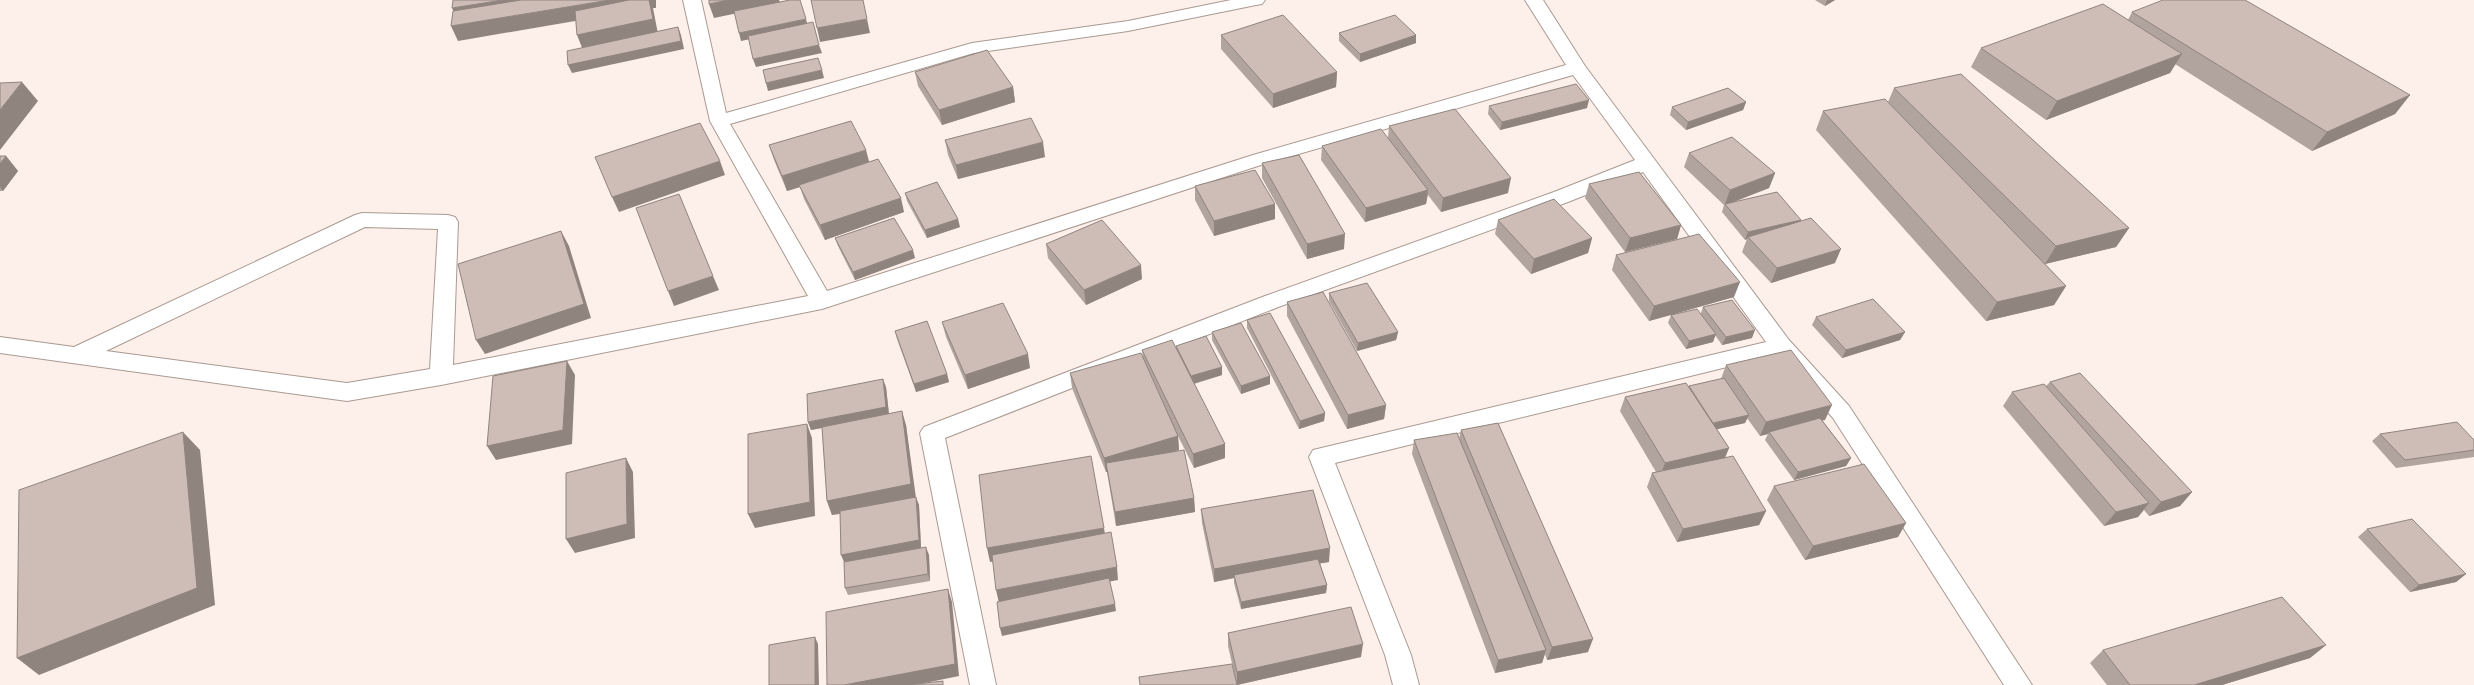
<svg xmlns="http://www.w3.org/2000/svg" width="2474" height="685" viewBox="0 0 2474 685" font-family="'PT Sans Narrow',sans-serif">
<rect width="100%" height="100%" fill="#fdefe9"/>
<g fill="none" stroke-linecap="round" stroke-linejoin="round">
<g stroke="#a99a92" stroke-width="2">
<path id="minor" d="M683 0H701L726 113 972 43 1128 21 1231 0H1265L1262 4 1256 5 1128 31 974 53 730 124 827 291 1253 155 1566 65 1525 0H1543L1585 66 1789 340 1849 406 2032 685H2004L1833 418 1776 355 1335 463 1411 655 1419 685H1393L1385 655 1309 457 1313 450 1766 342 1643 172 1568 202 1281 306 945 438 996 685H970L920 433 924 427 1265 296 1554 192 1635 160 1573 75 1267 163 822 309 441 385 347 401 0 353V337L74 347 355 215 362 213 448 215 455 217 458 222 453 365 808 296 710 121ZM365 227 438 229 430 369 347 383 106 351Z"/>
</g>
<use href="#minor" fill="#fff" fill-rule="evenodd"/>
</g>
<path fill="#b1a39d" d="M1815 0H1835L1825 6Z
M2132 12 2410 95 2395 114 2312 151 2175 64 2170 73 2046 120 1971 67 1981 48 2128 20Z
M1339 33 1416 35V43L1360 62 1339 41Z
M1221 35 1337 72 1336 87 1273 108 1221 49Z
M915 72 1013 87 1015 102 942 125 918 86Z
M1894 88 2129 228 2116 247 2045 264 2066 286 2054 305 1986 321 1816 130 1823 111 1888 102Z
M1746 102 1743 110 1686 130 1670 115 1672 107Z
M1489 106 1587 108 1500 130 1488 114Z
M1389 126 1508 193 1441 212 1428 195 1426 204 1365 222 1321 160 1322 146 1388 138Z
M945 140 1045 157 958 179 948 155Z
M769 145 869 162 904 212 825 240 804 199 800 187 787 191 774 160Z
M1689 153 1775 173 1769 188 1734 202 1801 220 1800 221 1835 263 1771 283 1742 252 1747 239 1745 240 1722 212 1724 205 1684 167Z
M0 156H6L18 171 3 191H0Z
M1262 163 1344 249 1307 259 1262 178Z
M1589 184 1681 225 1677 239 1625 252 1585 198Z
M1195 186 1275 219 1214 236 1195 200Z
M905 193 960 227 927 238 907 201Z
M1498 220 1592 238 1588 253 1531 274 1495 234Z
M835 238 915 258 855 280 838 246Z
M1046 244 1142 279 1086 305 1048 258Z
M1616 255 1734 297 1674 314 1701 313 1703 307 1752 338 1722 345 1715 335 1713 342 1686 349 1668 323 1671 315 1649 321 1612 270Z
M1329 293 1398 332 1396 340 1357 351 1329 301Z
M1287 302 1386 405 1384 419 1347 429 1287 316Z
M1816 317 1905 332 1900 340 1842 358 1812 325Z
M1247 320 1325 413 1324 421 1299 429 1247 328Z
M942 322 1030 368 968 389 946 337Z
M895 331 947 374 949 382 916 392 897 339Z
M1212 332 1270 376V384L1241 394 1212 340Z
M1176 346 1222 367V375L1194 384 1225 458 1194 468 1177 434 1178 436 1179 450 1172 452 1194 498 1195 512 1116 526 1107 472H1106L1072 388 1070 373 1143 358 1142 350 1176 349Z
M1726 365 1825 420H1822L1851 458 1846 466 1794 480 1765 440 1768 434 1760 436 1747 418 1745 423 1717 429 1729 448 1725 458 1766 511 1759 525 1677 542 1647 487 1652 473 1656 472 1620 411 1625 397 1689 386 1721 379Z
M2050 382 2192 492 2180 506 2149 516 2144 510 2138 517 2104 526 2003 406 2012 392 2046 386Z
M886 387 889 414 906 425 915 498 919 505 921 548 929 555 930 581 848 595 845 588 844 562 840 514 832 515 827 501 822 428 811 430 808 422Z
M1461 430 1588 652 1547 660 1545 654 1542 663 1495 673 1412 454 1414 440 1459 439Z
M2380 434 2474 440V457L2396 468 2372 441Z
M1774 486 1906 523 1898 537 1805 560 1767 500Z
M1201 509 1329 562 1320 563 1327 585 1326 593 1241 609 1234 583V578L1214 582 1202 523Z
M2367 529 2466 574 2456 582 2410 592 2358 537Z
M1228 633 1361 657 1237 685 1228 646Z
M2326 645 2310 658 2222 685H2107L2090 663 2103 650Z"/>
<path fill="#90847f" d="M503 0H594L459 23 452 8Z
M610 0H656V8H653L658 34 583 50 577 35 651 8 458 41 451 26Z
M728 0H779L781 4 714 18 709 4Z
M1827 0H1835L1825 6Z
M806 19 808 27 741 41 739 33Z
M867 19 870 33 820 42 817 28Z
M678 27 681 35 684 49 572 73 568 65Z
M1416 35V43L1360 62V54Z
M819 45 822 53 756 67 753 59Z
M2182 54 2170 73 2046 120 2057 101Z
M822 70 824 78 768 91 766 83Z
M1337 72 1336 87 1273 108V94Z
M22 82 38 101 0 150V110Z
M1013 87 1015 102 942 125 939 110Z
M2410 95 2395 114 2312 151 2327 132Z
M1589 100 1587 108 1500 130 1502 122Z
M1746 102 1743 110 1686 130 1688 122Z
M1043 142 1045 157 958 179 956 165Z
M866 150 870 165 799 185 800 187 787 191 782 176Z
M6 156 18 171 3 191 0 187V164Z
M720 161 725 175 619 212 612 197Z
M1775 173 1769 188 1725 205V204L1730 190Z
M1511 178 1508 193 1441 212 1443 198Z
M1428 190 1426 204 1365 222 1366 208Z
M901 198 904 212 825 240 820 225Z
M1275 204V219L1214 236V221Z
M958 219 960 227 927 238 925 230Z
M1801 220 1797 228 1748 237 1747 239 1745 240 1748 232Z
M1681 225 1677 239 1625 252 1630 238Z
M2129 228 2116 247 2045 264 2056 246Z
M561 231 569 246 591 318 485 354 476 340Z
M1345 234 1344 249 1307 259V244Z
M1592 238 1588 253 1531 274 1534 259Z
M1841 249 1835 263 1771 283 1777 268Z
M913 250 915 258 855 280 853 272Z
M1141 265 1142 279 1086 305 1084 290Z
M713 276 719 290 674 306 668 291Z
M1740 282 1734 297 1649 321 1654 306Z
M2066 286 2054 305 1986 321 1997 302Z
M1755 330 1752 338 1722 345 1726 337Z
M1398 332 1396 340 1357 351 1358 343Z
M1905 332 1900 340 1842 358 1846 350Z
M1716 334 1713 342 1686 349 1689 341Z
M1028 354 1030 368 968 389 965 375Z
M567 361 575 375 572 444 496 460 487 446Z
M1222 367V375L1192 384 1191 376Z
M947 374 949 382 916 392 914 384Z
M1270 376V384L1241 394V386Z
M883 379 886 387 889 415 811 430 808 422Z
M1386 405 1384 419 1347 429 1348 415Z
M1832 405 1825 420 1770 433 1769 432 1768 434 1760 436 1766 422Z
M902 411 906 425 916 498 832 515 827 501Z
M1325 413 1324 421 1299 429 1300 421Z
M1749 415 1745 423 1709 431 1712 424Z
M807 424 812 438 815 516 755 528 748 514Z
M183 432 200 450 215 605 39 675 17 658Z
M1178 436 1179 450 1107 472 1106 463 1107 472H1106L1104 458Z
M1225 444V458L1194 468 1193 454Z
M1729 448 1723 462 1660 477 1665 463Z
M626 458 633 472 635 538 575 553 566 539Z
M1851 458 1846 466 1794 480 1798 472Z
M2192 492 2180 506 2149 516 2161 502Z
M916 497 919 505 921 548 844 562 841 555Z
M1194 498 1195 512 1116 526 1115 512Z
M2149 503 2138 517 2104 526 2116 512Z
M1766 511 1759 525 1677 542 1683 529Z
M1906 523 1898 537 1805 560 1813 546Z
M1104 528 1106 541 990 562 987 548Z
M926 547 929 555 930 581 928 574Z
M1330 548 1329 562 1235 578 1234 575V578L1214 582V569Z
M1117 567 1118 580 999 603 996 590Z
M2466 574 2456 582 2410 592 2419 585Z
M1327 585 1326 593 1241 609V602Z
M948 589 952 602 959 676 915 685H844Z
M1115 604 1116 611 1002 636 1000 628Z
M815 637 818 644 819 685H815Z
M1593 639 1588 652 1547 660 1552 647Z
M1363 644 1361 657 1237 685V672Z
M2326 645 2310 658 2222 685H2194Z
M1546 650 1542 663 1495 673 1498 660Z"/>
<path fill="#cebdb6" stroke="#90847f" d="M453 0H503L452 8Z
M521 0H610L451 26 453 11Z
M629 0H649L653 19 577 35 575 11Z
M709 0H728L709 4Z
M790 0H800L806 19 739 33 734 11Z
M811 0H863L867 19 817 28Z
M2163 0H2245L2410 95 2327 132 2132 12Z
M2103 4 2182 54 2057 101 1981 48Z
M1283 15 1337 72 1273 94 1221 35Z
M1395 15 1416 35 1360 54 1339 33Z
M813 22 819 45 753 59 748 36Z
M678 27 681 41 568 65 567 51Z
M987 50 1013 87 939 110 915 72Z
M818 58 822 70 766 83 763 70Z
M1961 74 2129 228 2056 246 1894 88Z
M22 82 0 110V83Z
M1576 84 1589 100 1502 122 1489 106Z
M1728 88 1746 102 1688 122 1672 107Z
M1885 99 2066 286 1997 302 1823 111Z
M1455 109 1511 178 1443 198 1389 126Z
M1031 118 1043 142 956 165 945 140Z
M851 121 866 150 782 176 769 145Z
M700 123 720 161 612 197 595 157Z
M1381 129 1428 190 1366 208 1322 146Z
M1732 137 1775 173 1730 190 1689 153Z
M1299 155 1345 234 1307 244 1262 163Z
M0 156H6L0 164Z
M878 159 901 198 820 225 799 185Z
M1255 170 1275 204 1214 221 1195 186Z
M1639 172 1681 225 1630 238 1589 184Z
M937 182 958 219 925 230 905 193Z
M1777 192 1801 220 1748 232 1725 204Z
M679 194 713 276 668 291 636 208Z
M1554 199 1592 238 1534 259 1498 220Z
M894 218 913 250 853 272 835 238Z
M1811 218 1841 249 1777 268 1748 237Z
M1102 220 1141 265 1084 290 1046 244Z
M561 231 584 304 476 340 458 264Z
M1699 234 1740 282 1654 306 1616 255Z
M1367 283 1398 332 1358 343 1329 293Z
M1323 292 1386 405 1348 415 1287 302Z
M1873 299 1905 332 1846 350 1816 317Z
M1732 300 1755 330 1726 337 1703 307Z
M1003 303 1028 354 965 375 942 322Z
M1697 309 1716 334 1689 341 1671 315Z
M1270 313 1325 413 1300 421 1247 320Z
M927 321 947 374 914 384 895 331Z
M1241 323 1270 376 1241 386 1212 332Z
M1206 336 1222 367 1191 376 1176 346Z
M1172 340 1225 444 1193 454 1142 350Z
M1791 350 1832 405 1766 422 1726 365Z
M1141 353 1178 436 1104 458 1070 373Z
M567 361 563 430 487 446 493 376Z
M2080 373 2192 492 2161 502 2050 382Z
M1724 378 1749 415 1713 423 1689 386Z
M883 379 886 407 808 422 807 394Z
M1686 383 1729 448 1665 463 1625 397Z
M2044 384 2149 503 2116 512 2012 392Z
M902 411 911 484 827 501 822 427Z
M1820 418 1851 458 1798 472 1769 432Z
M2457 422 2474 440V450L2405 460 2380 434Z
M1498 423 1593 639 1552 647 1461 430Z
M807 424 810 502 748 514V434Z
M183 432 197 588 17 658 19 490Z
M1457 433 1546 650 1498 660 1414 440Z
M1184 450 1194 498 1115 512 1106 463Z
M1091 456 1104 528 987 548 979 475Z
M1733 456 1766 511 1683 529 1652 473Z
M626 458 627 524 566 539V473Z
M1864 464 1906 523 1813 546 1774 486Z
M1313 490 1330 548 1214 569 1201 509Z
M916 497 919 540 841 555 840 511Z
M2412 519 2466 574 2419 585 2367 529Z
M1111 532 1117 567 996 590 992 555Z
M926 547 928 574 845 588 844 562Z
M1318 559 1327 585 1241 602 1234 575Z
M1109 578 1115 604 1000 628 997 602Z
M948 589 955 664 844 685H827L826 612Z
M2282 597 2326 645 2194 685H2130L2103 650Z
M1351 607 1363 644 1237 672 1228 633Z
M815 637V685H769V645Z
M1232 664 1237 685H1140L1139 677Z
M943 681V685H907Z"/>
</svg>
